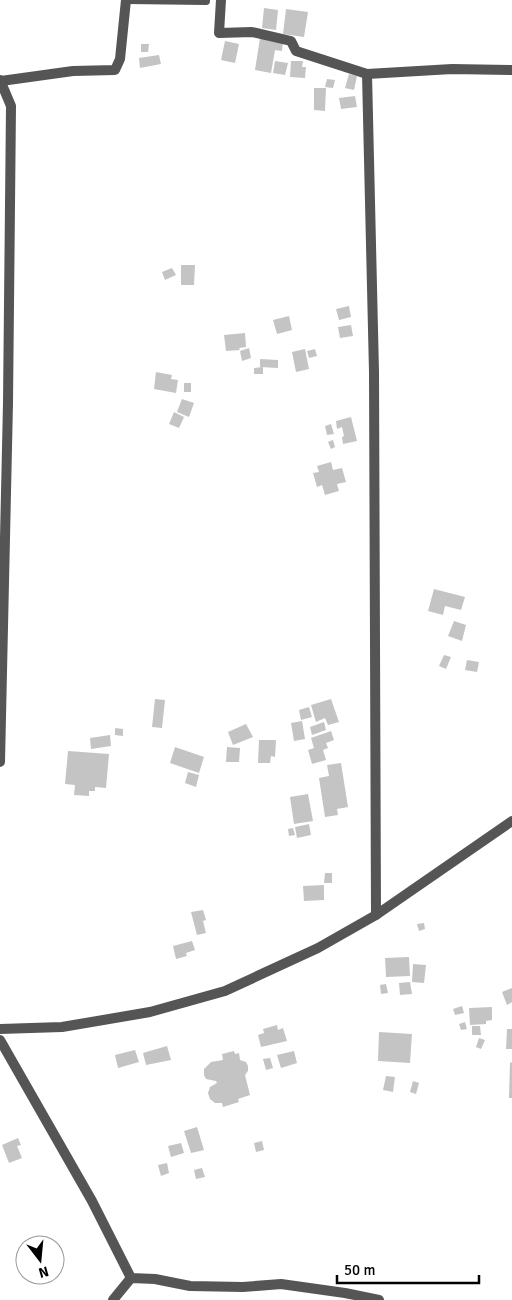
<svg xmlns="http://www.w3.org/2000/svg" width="512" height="1300" viewBox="0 0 512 1300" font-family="Signika,sans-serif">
<rect width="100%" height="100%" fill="#fff"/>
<path fill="#c4c4c4" d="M264 8 278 10 276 30 262 28Z
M286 9 308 12 304 37 283 34Z
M260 38 283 42 282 51 275 50 271 73 255 70Z
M225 41 239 44 235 63 221 60Z
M141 44H149L148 52H141Z
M159 55 161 64 140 68 139 58Z
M275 61 288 63 285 75 273 73Z
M291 61H303L302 67H306L305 78 290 77Z
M349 74 357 76 354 90 345 88Z
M327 79 335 80 333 88 325 87Z
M314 88H326L325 111 314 110Z
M355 96 357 107 341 109 339 98Z
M181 265H195L194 285H181Z
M172 268 176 275 165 280 162 272Z
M349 306 351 317 339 320 336 309Z
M289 316 292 330 277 334 273 320Z
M351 325 353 336 340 338 338 327Z
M245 333 246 347 239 348 240 350 226 351 224 335Z
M249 348 251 358 242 361 240 351Z
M305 349 309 369 296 372 292 352Z
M315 349 317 356 309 358 307 351Z
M260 359 278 360V368L260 367Z
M263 367V374H254V368Z
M156 372 172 375 171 379 178 380 176 393 154 389Z
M184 383H191V392H184Z
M182 399 194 403 189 417 177 412Z
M174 412 184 417 179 428 169 424Z
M351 417 357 441 343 444 342 437 344 436 342 427 337 429 336 421Z
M331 424 334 434 327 435 325 426Z
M333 440 335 447 331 449 328 442Z
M331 462 333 470 342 468 346 482 337 484 339 491 325 495 322 485 317 487 313 473 319 472 317 466Z
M434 589 465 597 461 610 445 606 443 615 428 611Z
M454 621 466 625 462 641 448 636Z
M444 655 451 657 446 669 439 666Z
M467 660 479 662 477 672 465 670Z
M155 699 165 700 162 728 152 727Z
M331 699 339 722 328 725 325 718 316 722 311 705Z
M309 707 312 717 301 720 299 710Z
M302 721 305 739 294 741 291 723Z
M324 722 326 730 312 735 310 727Z
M246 724 253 737 233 745 228 732Z
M115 728 123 729V736L115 735Z
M331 731 334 740 326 743 328 748 323 750 326 760 312 764 308 750 314 748 311 738Z
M110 735 111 746 91 749 90 738Z
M259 740H276L275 757 271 756 270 763H258Z
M175 747 204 757 199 773 170 763Z
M227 747 240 748 239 762H226Z
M68 751 109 754 106 788 95 787V791H89V796L74 795 75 785 65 784Z
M341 763 348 807 337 809 338 815 325 817 319 778 329 776 327 765Z
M188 772 199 775 196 787 185 783Z
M308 794 313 821 294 824 290 797Z
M309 824 311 835 297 838 295 827Z
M293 828 295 835 289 836 288 829Z
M325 873H332V883H324Z
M324 885V900L304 901 303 886Z
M203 910 206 920 203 921 206 933 197 935 191 912Z
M424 923 425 929 419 931 417 924Z
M192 941 195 950 186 953 187 956 176 959 173 946Z
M409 957 410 976 386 977 385 958Z
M413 964 426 965 424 983 412 982Z
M410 982 412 994 400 995 399 983Z
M386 984 388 993 381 994 380 985Z
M512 988V1002L507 1005 502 992Z
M462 1006 464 1013 455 1015 453 1009Z
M492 1007V1020L486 1021V1024L470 1025 469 1008Z
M465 1022 467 1029 461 1030 459 1024Z
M277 1025 278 1030 283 1028 287 1041 261 1047 258 1035 264 1033 263 1029Z
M472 1026H480L481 1035H472Z
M507 1029H512V1049H506Z
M379 1032 412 1034 410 1063 378 1061Z
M479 1038 485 1040 481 1049 476 1047Z
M167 1046 171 1060 146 1065 143 1053Z
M135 1050 139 1062 118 1068 115 1055Z
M234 1051 235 1054 239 1053 240 1060 246 1062 248 1066V1071L245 1075 250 1095 238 1099 239 1102 223 1107 222 1103H215L210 1099 208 1093 210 1087 217 1083 216 1081 206 1079 204 1075V1069L211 1062 223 1060 222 1054Z
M294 1051 297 1063 281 1068 277 1055Z
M270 1058 273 1068 266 1070 263 1059Z
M510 1062 512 1063V1098H509Z
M386 1076 395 1077 393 1092 383 1090Z
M413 1081 419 1083 416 1094 410 1092Z
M197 1127 204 1150 191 1153 184 1131Z
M18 1138 21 1145 17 1146 22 1158 9 1163 2 1145Z
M262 1141 264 1150 256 1152 254 1143Z
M181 1143 184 1153 171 1157 168 1146Z
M167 1163 169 1173 161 1176 158 1165Z
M202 1168 205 1177 196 1179 194 1170Z"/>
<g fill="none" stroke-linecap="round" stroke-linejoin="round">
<path stroke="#555" stroke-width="8" d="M127 0 206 1"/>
<path stroke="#555" stroke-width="10" d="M221 0 219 33 252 32 291 41 296 51 367 74 452 69 512 70
M367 74 374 372 376 915
M0 80 11 106 8 403 0 762
M1 81 73 71 115 70 120 59 126 0
M0 1040 92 1201 131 1278 155 1279 190 1286 243 1287 281 1284 345 1293 379 1300
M113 1300 131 1278"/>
<path stroke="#555" stroke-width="10" d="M0 1029 62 1027 150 1012 225 991 318 948 376 915 512 821"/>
</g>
<g transform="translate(40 1260) rotate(164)"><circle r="24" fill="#ffffff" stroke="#999999"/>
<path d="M0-4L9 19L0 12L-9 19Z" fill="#000000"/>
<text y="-8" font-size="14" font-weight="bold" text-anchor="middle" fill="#000000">N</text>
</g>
<path d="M337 1275v8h142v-8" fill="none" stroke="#000000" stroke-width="2.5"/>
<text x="344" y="1275" font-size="15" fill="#000000" stroke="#ffffff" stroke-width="4" paint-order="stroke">50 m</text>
</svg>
